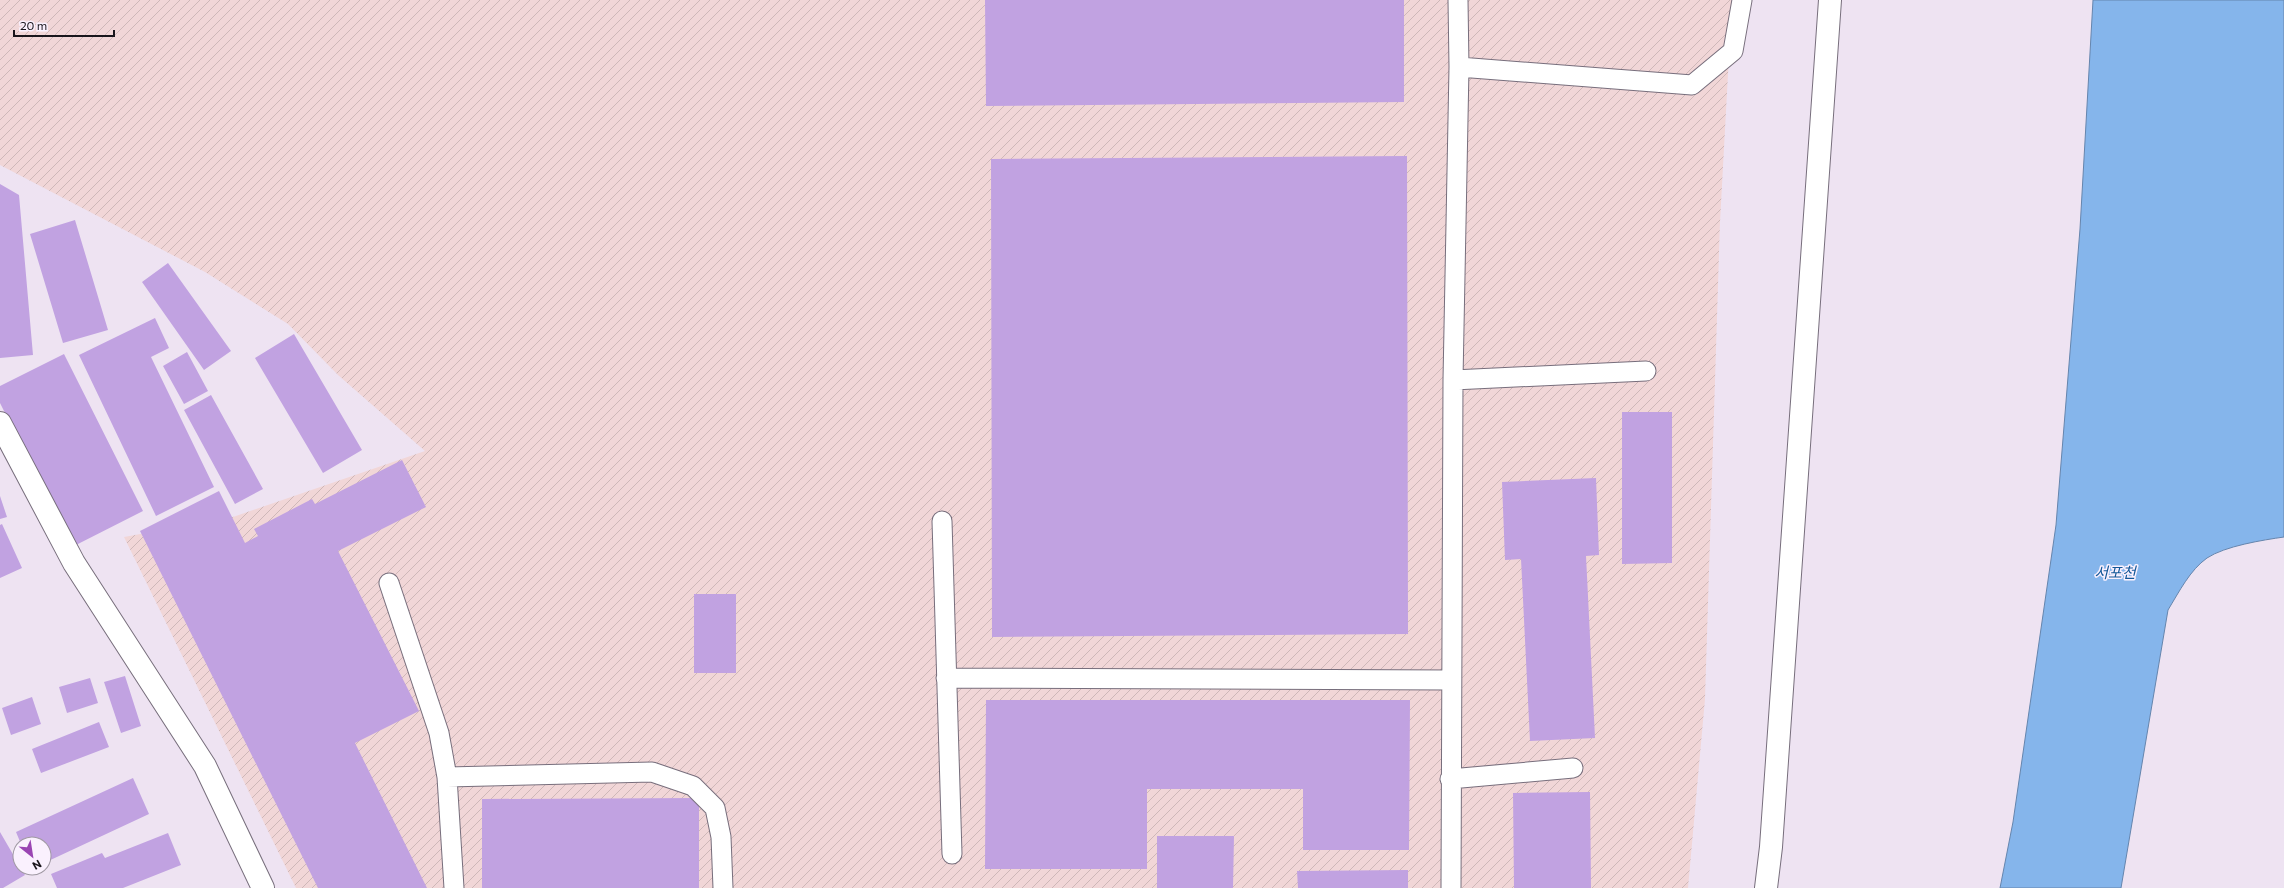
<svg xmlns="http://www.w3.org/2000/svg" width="2284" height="888" viewBox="0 0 2284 888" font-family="Commissioner,'Noto Sans KR',sans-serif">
<defs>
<pattern id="industrial-furrows" width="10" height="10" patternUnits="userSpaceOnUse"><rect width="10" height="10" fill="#f1d6d7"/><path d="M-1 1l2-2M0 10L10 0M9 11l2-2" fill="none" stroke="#ceb7b8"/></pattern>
</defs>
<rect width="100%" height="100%" fill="#eee3f2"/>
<path fill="url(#industrial-furrows)" d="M0 0H1732L1720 222 1705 699 1688 888H296L124 537 233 517 425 451 338 375 288 324 205 272 0 165Z"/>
<path fill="#85b5eb" stroke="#6585ad" d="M2093 0H2284V537C2263 540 2225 546 2207 558 2190 570 2179 592 2168 610L2121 888H2000L2013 822 2056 525 2080 229Z"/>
<path fill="#c1a2e1" d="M985 0H1404V102L986 106Z
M1407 156 1408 634 992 637 991 159Z
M0 184 19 195 33 355 0 358Z
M75 220 108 330 63 343 30 234Z
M168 263 231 351 204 370 142 282Z
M155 318 169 348 151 357 214 487 156 516 79 355Z
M294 334 362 450 323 473 255 358Z
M187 352 208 391 184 404 163 366Z
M64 354 143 511 72 547 0 403V386Z
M211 395 263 489 235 504 184 410Z
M1622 412H1672V563L1622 564Z
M402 460 426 507 338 551 419 711 355 743 427 888H318L140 531 219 491 245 543 258 536 254 529 312 499 315 504Z
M1596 478 1599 555 1586 556 1595 738 1530 741 1521 559 1505 560 1502 482Z
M0 496 7 517 0 519Z
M2 524 22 568 0 578V525Z
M694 594H736V673H694Z
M125 676 141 726 121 733 104 682Z
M90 678 98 703 67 713 59 687Z
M32 697 41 724 11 735 2 708Z
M986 700H1410L1409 850H1303V789H1147V869H985Z
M99 722 109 747 41 773 32 749Z
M133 778 149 814 44 863V844H21L16 832Z
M1590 792 1591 888H1514L1513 793Z
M699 798V888H482V799Z
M0 832 25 875 3 888H0Z
M168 833 181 865 123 888H57L51 874 102 853 105 858Z
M1157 836H1234L1233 888H1157Z
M1408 870V888H1298L1297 871Z"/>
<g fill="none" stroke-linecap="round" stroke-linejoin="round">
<g stroke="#776e7c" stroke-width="21">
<path id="service" d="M1459 67 1692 85 1733 51 1742 0
M1453 380 1646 371
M942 521 952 854
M389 583 439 733 447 777 454 888
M946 678 1450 680
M447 777 652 772 693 786 715 808 721 837 723 888
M1450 779 1573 768
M1451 888 1453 380 1459 67 1458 0"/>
</g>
<g stroke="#776e7c" stroke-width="24">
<path id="minor" d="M0 423 74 563 205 766 263 888"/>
</g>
<g stroke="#776e7c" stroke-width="24">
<path id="secondary" d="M1766 888 1771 847 1830 0"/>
</g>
<use href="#service" stroke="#fff" stroke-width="19"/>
<use href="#minor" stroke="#fff" stroke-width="22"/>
<use href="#secondary" stroke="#fff" stroke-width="22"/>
</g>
<g text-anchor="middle" stroke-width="3" stroke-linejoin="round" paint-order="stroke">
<g font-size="15" font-style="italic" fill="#125798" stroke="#faf1fe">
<text x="2115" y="578">서포천</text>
</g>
</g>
<g transform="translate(32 856) rotate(150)"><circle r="19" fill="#faf1fe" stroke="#a099a3"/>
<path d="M0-3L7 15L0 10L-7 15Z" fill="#9a45b3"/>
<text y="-6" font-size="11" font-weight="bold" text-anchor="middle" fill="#19151b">N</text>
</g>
<path d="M14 30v6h100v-6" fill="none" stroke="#19151b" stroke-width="2"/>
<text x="20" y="30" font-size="12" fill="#19151b" stroke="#faf1fe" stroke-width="3" paint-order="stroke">20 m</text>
</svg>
